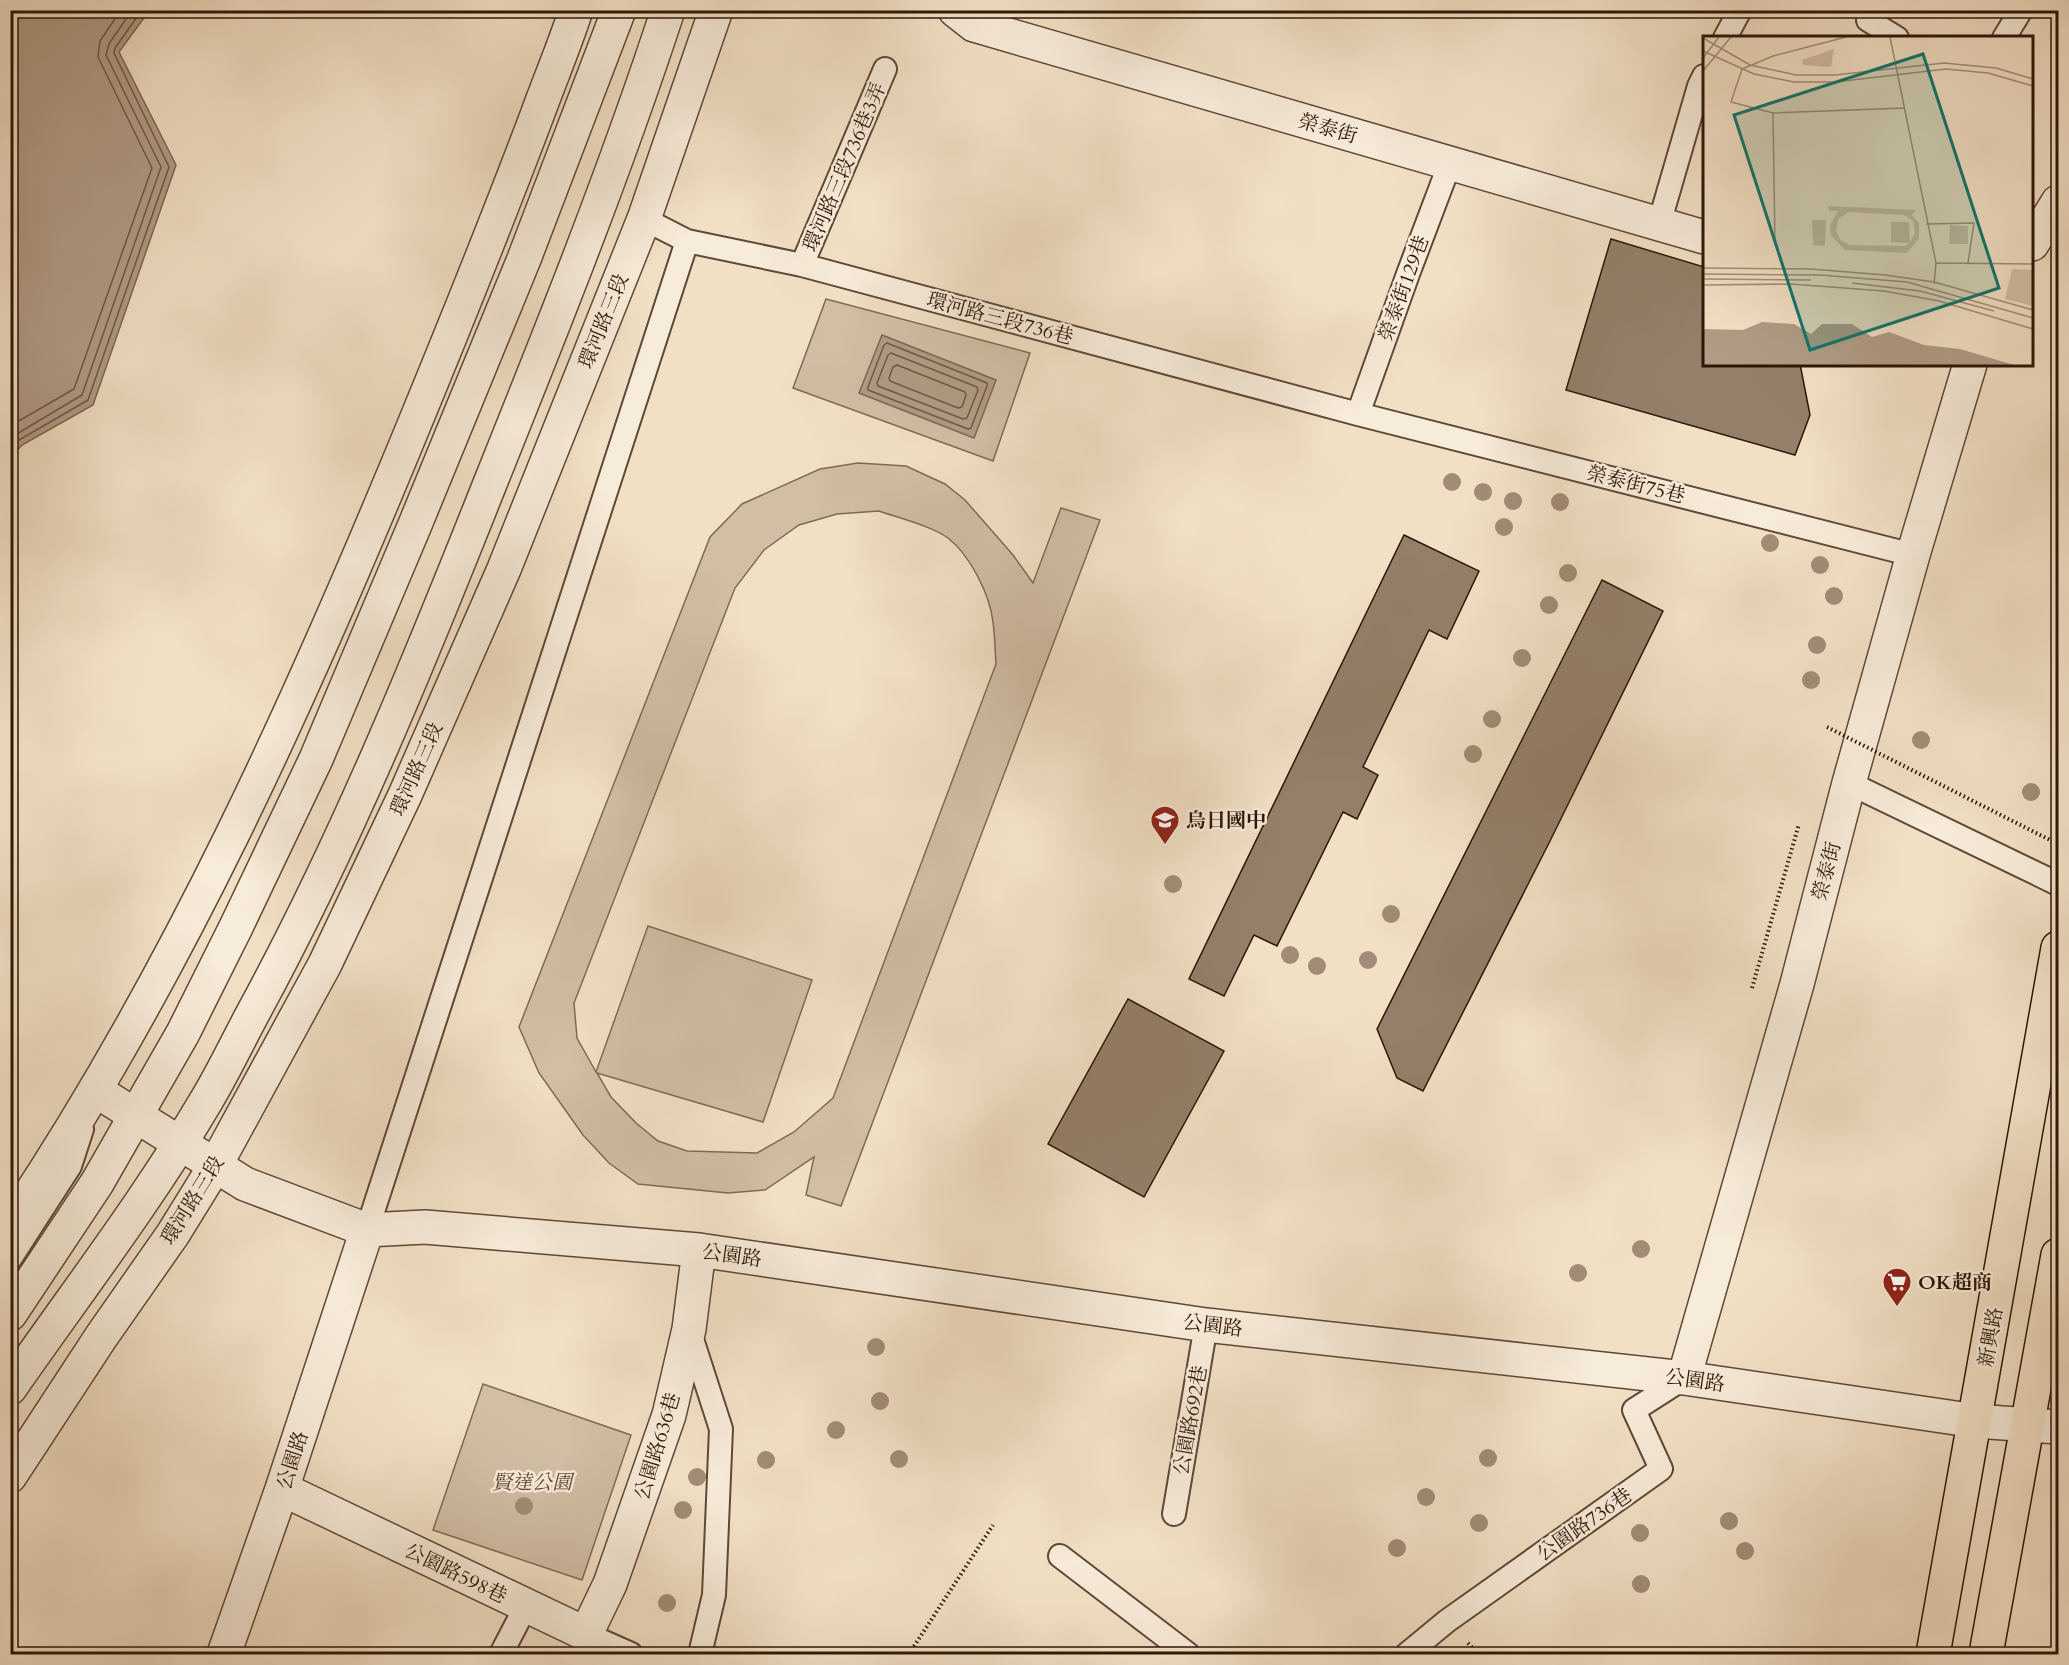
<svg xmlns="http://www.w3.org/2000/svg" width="2069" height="1665" viewBox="0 0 2069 1665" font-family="Cardo,'Noto Serif TC',serif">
<rect width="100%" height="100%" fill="#f2e0c5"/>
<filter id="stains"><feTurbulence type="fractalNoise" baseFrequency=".00333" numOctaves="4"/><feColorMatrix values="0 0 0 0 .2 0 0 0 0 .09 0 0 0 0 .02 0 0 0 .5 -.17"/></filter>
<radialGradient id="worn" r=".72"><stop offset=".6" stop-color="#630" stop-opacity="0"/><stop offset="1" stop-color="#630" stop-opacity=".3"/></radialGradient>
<path fill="#d1bea5" stroke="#806a56" stroke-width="1.5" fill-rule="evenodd" d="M826 299 1030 353 993 461 793 388Z
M858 463 906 466 945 484 965 500 1013 555 1033 583 1061 508 1100 520 841 1206 806 1195 814 1157 765 1190 728 1193 638 1184 609 1163 583 1135 539 1073 519 1027 710 537 742 504 820 469ZM879 511C899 518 931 526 948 538 970 555 990 595 993 622 995 636 995 650 996 664L833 1098 794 1132 757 1153 687 1151 658 1141 636 1123 611 1097 597 1073 763 1122 812 980 648 926 596 1072 577 1038 574 1003 735 588 764 550 799 525 837 514Z
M483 1384 631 1435 582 1580 433 1530Z"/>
<path fill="#b09b85" stroke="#7c6653" stroke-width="1.5" d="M11 10 149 11 119 52 176 165 93 405 22 445 11 457Z
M882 335 996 380 974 438 859 393Z"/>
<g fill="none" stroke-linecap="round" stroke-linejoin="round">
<path stroke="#705846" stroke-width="1.5" d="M887 343 987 383V386L971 428 968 429 868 390V387L884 345Z
M891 353 977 387 978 390 967 418 963 419 878 386 877 383 888 355Z
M897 365 965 392 966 395 962 407 958 408 890 381 889 378 893 367Z
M10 426 74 389 152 168 98 57 100 41 121 10
M10 438 82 395 161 167 106 55 109 44 132 10
M10 448 19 440 88 400 169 167 114 53 115 48 142 10"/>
</g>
<path fill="#947f6a" stroke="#2f1608" stroke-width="1.5" d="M1611 239 1704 267V364H1800L1810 415 1795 455 1566 390Z
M1404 535 1479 571 1447 639 1429 630 1363 767 1378 775 1357 819 1343 812 1277 946 1254 935 1224 996 1189 979Z
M1602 580 1663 611 1550 841 1423 1091 1397 1078 1377 1029Z
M1128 999 1224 1051 1144 1197 1048 1144Z"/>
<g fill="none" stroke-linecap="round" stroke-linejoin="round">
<g stroke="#604837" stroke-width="26">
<path id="service" d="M1868 20 1897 38
M1725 38 1740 10
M2004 38 2021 10
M644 219 687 241 802 265 1358 414 1913 555
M1659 224 1699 86 1704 76
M802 265 885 69
M1358 414 1408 274 1450 163
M1849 783 2058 884
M367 1230 687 241
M10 1259 70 1166 82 1129
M689 1330 721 1429 714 1595 700 1654
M1174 1514 1206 1325
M1060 1556 1188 1654
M586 1634 631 1654
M501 1654 526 1606
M1407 1654 1447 1621 1661 1469 1634 1410 1684 1378"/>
</g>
<g stroke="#604837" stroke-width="36">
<path id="minor" d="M955 10 974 25 1704 237
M2032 244 2058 202
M95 1090 245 1184 367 1230
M10 1225C177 976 301 700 414 425 456 323 497 221 536 118 549 82 564 47 576 10
M1684 1378 1797 984 1849 783 1913 555 1970 364
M10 1476 101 1337 173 1234 215 1166 325 964 405 795 504 569 644 219 716 10
M282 1489 586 1634 610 1584 669 1415 689 1329 699 1250
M224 1654 282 1489 367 1230 425 1227 699 1250 1206 1325 1684 1378 1976 1421 2058 1427"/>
</g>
<g stroke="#604837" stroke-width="36">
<path id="tertiary" d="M10 1314 97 1183 183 1033 236 927 316 759 414 527 524 259 619 10
M10 1388C76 1293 147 1201 206 1101 223 1073 237 1043 253 1013 345 844 418 665 489 486 552 329 615 172 668 10"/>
</g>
<g stroke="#2f1608" stroke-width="36">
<path id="primary" d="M1933 1654 2058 948
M1986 1654 2058 1255"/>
</g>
<path stroke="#2f1608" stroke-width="4" stroke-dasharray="1.5 3" stroke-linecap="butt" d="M1752 988 1799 824
M1468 1643 1478 1654
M909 1654 993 1525"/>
<use href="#service" stroke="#f7ebd9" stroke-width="22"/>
<use href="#minor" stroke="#f7ebd9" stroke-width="33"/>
<use href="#tertiary" stroke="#f7ebd9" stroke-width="33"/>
<use href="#primary" stroke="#f2e0c5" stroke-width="33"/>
<path stroke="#2f1608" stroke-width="4" stroke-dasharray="1.5 3" stroke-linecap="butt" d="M1827 727 2058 844"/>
</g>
<g fill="#a28c77">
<circle cx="1452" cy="482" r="9"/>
<circle cx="1483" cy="492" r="9"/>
<circle cx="1513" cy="501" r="9"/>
<circle cx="1560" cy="502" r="9"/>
<circle cx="1504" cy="527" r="9"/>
<circle cx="1770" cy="543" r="9"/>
<circle cx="1820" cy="565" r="9"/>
<circle cx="1568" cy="573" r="9"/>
<circle cx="1834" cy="596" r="9"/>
<circle cx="1549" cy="605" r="9"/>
<circle cx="1817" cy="645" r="9"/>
<circle cx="1522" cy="658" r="9"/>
<circle cx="1811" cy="680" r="9"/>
<circle cx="1492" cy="719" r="9"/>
<circle cx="1921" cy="740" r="9"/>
<circle cx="1473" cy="754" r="9"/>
<circle cx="2031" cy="792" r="9"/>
<circle cx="1173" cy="884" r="9"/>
<circle cx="1391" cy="914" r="9"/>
<circle cx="1290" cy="955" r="9"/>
<circle cx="1368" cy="960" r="9"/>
<circle cx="1317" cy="966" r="9"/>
<circle cx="1641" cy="1249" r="9"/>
<circle cx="1578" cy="1273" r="9"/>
<circle cx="876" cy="1347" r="9"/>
<circle cx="880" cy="1401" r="9"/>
<circle cx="836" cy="1430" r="9"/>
<circle cx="1488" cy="1458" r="9"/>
<circle cx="899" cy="1459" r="9"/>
<circle cx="766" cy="1460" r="9"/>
<circle cx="697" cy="1477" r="9"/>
<circle cx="1426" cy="1497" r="9"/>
<circle cx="524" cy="1506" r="9"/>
<circle cx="683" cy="1510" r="9"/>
<circle cx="1729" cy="1521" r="9"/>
<circle cx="1479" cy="1523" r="9"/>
<circle cx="1640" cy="1533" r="9"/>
<circle cx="1397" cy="1548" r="9"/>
<circle cx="1745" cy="1551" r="9"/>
<circle cx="1641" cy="1584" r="9"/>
<circle cx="667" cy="1603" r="9"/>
</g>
<defs>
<g id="school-pin" transform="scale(1.5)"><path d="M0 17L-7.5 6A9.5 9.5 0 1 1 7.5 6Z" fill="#8f2418" stroke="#f7ebd9"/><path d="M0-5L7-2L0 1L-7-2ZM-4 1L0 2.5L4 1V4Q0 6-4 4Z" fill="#fff"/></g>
<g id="supermarket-pin" transform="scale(1.5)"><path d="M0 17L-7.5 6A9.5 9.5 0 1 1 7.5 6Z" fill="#8f2418" stroke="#f7ebd9"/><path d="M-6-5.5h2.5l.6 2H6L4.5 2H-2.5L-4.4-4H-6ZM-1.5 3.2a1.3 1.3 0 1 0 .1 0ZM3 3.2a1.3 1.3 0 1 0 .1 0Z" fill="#fff"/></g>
</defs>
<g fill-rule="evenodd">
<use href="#school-pin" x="1165" y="820"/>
<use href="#supermarket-pin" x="1897" y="1282"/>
</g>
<g text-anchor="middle" stroke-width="5" stroke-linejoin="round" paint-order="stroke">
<g font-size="20" fill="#2f1608" stroke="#f7ebd9">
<text transform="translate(1328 128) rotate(16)" y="7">榮泰街</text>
<text transform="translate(844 167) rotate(-67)" y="7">環河路三段736巷3弄</text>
<text transform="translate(1403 288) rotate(-70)" y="7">榮泰街129巷</text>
<text transform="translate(1000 318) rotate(15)" y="7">環河路三段736巷</text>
<text transform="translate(603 321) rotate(-68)" y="7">環河路三段</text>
<text transform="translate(1636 484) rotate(14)" y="7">榮泰街75巷</text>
<text transform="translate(416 769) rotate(-66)" y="7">環河路三段</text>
<text transform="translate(1826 871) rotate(-75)" y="7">榮泰街</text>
<text transform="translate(192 1200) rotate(-58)" y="7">環河路三段</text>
<text transform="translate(732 1255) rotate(8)" y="7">公園路</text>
<text transform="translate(1213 1325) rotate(7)" y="7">公園路</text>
<text transform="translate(1990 1337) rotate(-80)" y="7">新興路</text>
<text transform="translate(1695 1380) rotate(8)" y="7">公園路</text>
<text transform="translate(1190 1420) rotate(-80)" y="7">公園路692巷</text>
<text transform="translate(657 1446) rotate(-73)" y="7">公園路636巷</text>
<text transform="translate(292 1460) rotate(-72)" y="7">公園路</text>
<text transform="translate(1584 1524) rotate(-35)" y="7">公園路736巷</text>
<text transform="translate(456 1573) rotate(26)" y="7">公園路598巷</text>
</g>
<g font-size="20" font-weight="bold" fill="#2f1608" stroke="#f7ebd9" text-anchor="start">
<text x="1186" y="827">烏日國中</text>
<text x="1918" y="1289">OK超商</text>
</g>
<g font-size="20" font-style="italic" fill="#604837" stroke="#f7ebd9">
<text x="532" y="1489">賢達公園</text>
</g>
</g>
<g transform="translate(1703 36)">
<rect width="330" height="330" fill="#f2e0c5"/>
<path d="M131 13 128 31 100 29 99 24ZM125 170 213 174 209 179 216 187V202L204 217 142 214 128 199 127 189 135 175H126ZM146 176 201 179 210 185 212 197 207 206 206 186H188V206L206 207 203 210 147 209 137 204 133 195 135 183ZM109 184H123L122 210 110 209ZM247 189 265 190V208H246ZM309 233 330 234V270L302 263Z" fill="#d1bea5" fill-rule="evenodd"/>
<path d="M59 286 91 288 108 298 119 288H149L169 301 186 296 221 309 257 313 311 329H0V293L40 294Z" fill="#b09b85"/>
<path fill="none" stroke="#a48f79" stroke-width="1.5" d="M187 1 233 227 330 228M0 2 47 29 93 39H132L241 27 293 32 330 43M0 15 51 38 91 46H132L243 33 285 37 330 50M0 22 16 1M0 35 28 1M70 77 28 66 39 33 70 20 143 1M223 188 271 187 265 227M72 209 70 77 201 72M0 232 108 233 182 239 231 246 330 274M0 238 117 239 204 246 330 282M0 243 108 244M149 247 217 255 291 275M231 248 233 227M0 249 88 248 181 255 236 265 330 293"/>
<path fill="#0f766e" fill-opacity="0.15" stroke="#0f766e" stroke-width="3" d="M220 18 296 252 107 314 31 79Z"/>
<rect width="330" height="330" fill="none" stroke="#2f1608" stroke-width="3"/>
</g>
<rect width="2069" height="1665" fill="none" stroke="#f2e0c5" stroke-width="36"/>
<rect x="12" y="12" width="2045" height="1641" fill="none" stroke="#2f1608" stroke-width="3"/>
<rect x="18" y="18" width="2033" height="1629" fill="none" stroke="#2f1608" stroke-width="1.5"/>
<rect width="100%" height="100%" filter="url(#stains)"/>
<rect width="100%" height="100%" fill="url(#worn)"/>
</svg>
